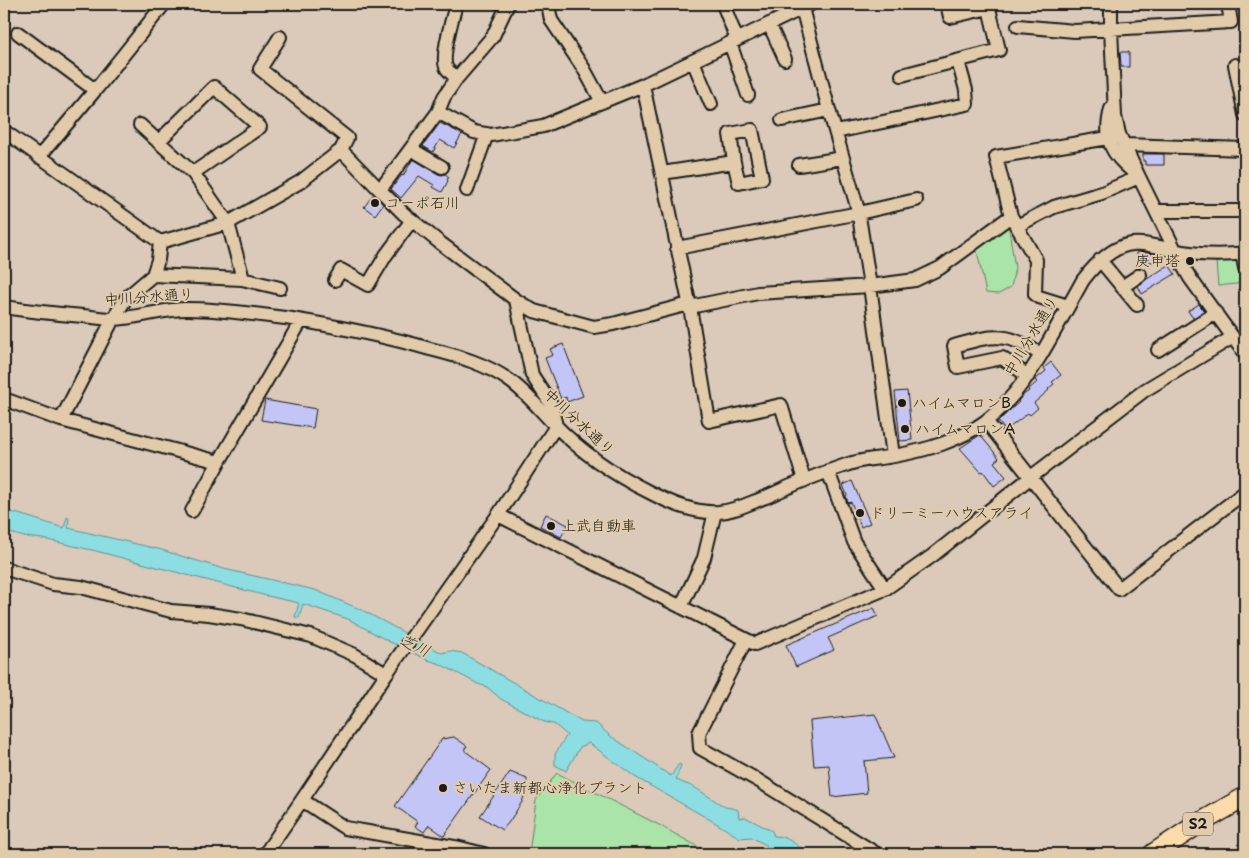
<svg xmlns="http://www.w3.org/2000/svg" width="1249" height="858" viewBox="0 0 1249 858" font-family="'Playpen Sans','Klee One',sans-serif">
<rect width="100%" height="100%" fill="#dbcab9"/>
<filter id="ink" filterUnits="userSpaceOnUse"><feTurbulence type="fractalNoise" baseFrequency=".02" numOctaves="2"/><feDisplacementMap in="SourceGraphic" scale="10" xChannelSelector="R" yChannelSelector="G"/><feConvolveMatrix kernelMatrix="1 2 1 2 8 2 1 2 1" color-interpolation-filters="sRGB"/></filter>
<g filter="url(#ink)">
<path fill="#aae4a8" stroke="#638062" d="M1008 223 1015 268 1011 287 999 294 986 293 976 246Z
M1240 259 1244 283 1218 286 1216 262Z
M557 773 659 825 711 854H529L536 800Z"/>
<path fill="#8cdee3" stroke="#5f9093" d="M4 510C24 515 43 522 64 528L67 517H69L68 528 158 549 224 569 315 590 362 610 442 653 450 651 462 653 582 722 596 723 609 735 671 776 679 764 681 765 676 779 681 782 694 787 725 807 732 808 738 810 739 818 745 817 772 831 774 836C792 836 798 850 813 854H768L766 853V845L751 837 740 838 714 822 635 777 589 743 580 747 566 771 555 765V754L567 735 554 724H551L542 721 501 699 487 687 478 684 440 664 428 660 388 641 348 619 303 604 299 618 295 617 299 603 263 595 96 551 43 539 24 537 4 531Z"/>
<path fill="#c4c5f7" stroke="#1c1c1c" d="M1120 52H1129V67H1121Z
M440 123 462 134 454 148 440 140 433 152 423 146Z
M1143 154H1164V165H1145V161H1143Z
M413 159 438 174 442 175 445 174 449 177 447 180 448 181 442 192 433 187 434 185 419 176 401 198 391 189 402 175 403 176Z
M373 195 383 204 375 215 364 207Z
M1137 252 1155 254 1154 262 1137 261Z
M1169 265 1175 274 1142 294 1138 286 1147 279Z
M1199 304 1204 311 1193 318 1188 311Z
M563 344 583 396 567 402 566 397 561 399 545 358 553 355 550 349Z
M1051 362 1061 375 1052 382 1054 384 1048 389 1049 390 1034 403 1038 408 1030 415 1028 413 1009 428 1008 426 1004 429 998 421 1019 402 1018 401 1022 396 1029 391 1028 390 1037 382 1035 380 1046 371 1044 368Z
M907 391 912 440 900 441 895 392Z
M265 400 316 409 313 428 261 420Z
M980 435 999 458 994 462 1006 477 994 486 983 471 981 472 960 448Z
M852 481 870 523 861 527 851 502 848 503 846 496 847 495 843 485Z
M546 514 568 525 561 537 540 526Z
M874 608 878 616 828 638 834 650 796 667 786 645Z
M875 714 894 758 864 761 867 793 832 797 829 765 814 766 810 721Z
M454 737 467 746 464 750 491 770 444 836 429 825 424 832 415 826 418 822 395 806 442 739Z
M510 772 527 779 526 791 522 802 509 822 502 830 480 816Z"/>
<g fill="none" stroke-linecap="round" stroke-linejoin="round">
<g stroke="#1c1c1c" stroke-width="16">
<path id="minor" d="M456 4C453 17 441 55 446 67 448 72 453 74 457 78
M548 4 551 20 584 69 602 102
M723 4 737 40
M947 4 950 17 989 8
M1111 4V29L1115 116 1119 134 1139 177 1183 266 1190 278 1245 354
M802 8 829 110 858 210 870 286 893 456
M769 24 785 59
M1018 26 1075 31 1231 22 1228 4
M18 33 95 90
M280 37 260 69 347 138 341 150
M730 43 748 95
M693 61 711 104
M1235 65 1245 115
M902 75 999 50 988 4
M643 85 690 307 709 421 781 405 804 480
M438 112 474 132 491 135 543 126 643 85 811 4
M782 120 829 110
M140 125 193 173 228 223 243 279
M4 131 160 242
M836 132 967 104 966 90 958 61
M158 142 214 87 260 127 193 173
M1124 145 1245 149
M411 149 442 167
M39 157 97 88 164 4
M799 165 843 158
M662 173 734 162 739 183 762 178 752 130 730 134 734 162
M467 190 487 134
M1156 211H1245
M1017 226 1054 207 1102 193 1139 177C1114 156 1102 144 1111 109
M677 248 859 213 916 200
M1242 253 1245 268
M1100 260 1137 305
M153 275 242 279 280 288
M335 280 341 270 368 285 386 255 412 220
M1122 287 1140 275
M516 300 534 311 594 327 613 324 689 304
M1068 306 1039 297 1035 294 1036 260 1011 216 996 157 1108 138
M4 307C30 311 57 314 83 316 94 317 104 319 114 319 138 318 162 309 187 309 220 309 253 314 286 318 334 326 383 335 430 349 458 356 487 364 510 381 527 393 540 410 554 424 582 453 613 474 649 492 670 503 695 514 719 512 735 511 750 503 766 497 792 485 819 474 846 465 861 459 878 459 894 456 927 450 959 441 986 421 1016 398 1035 366 1053 334 1063 316 1073 298 1083 280 1094 266 1110 249 1127 245 1135 243 1146 244 1154 246 1162 247 1169 250 1176 251 1199 255 1222 256 1245 253
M690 307 758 293 870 286 915 280 940 268 1011 216
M1158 350 1216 313
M1028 376 1002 358 958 367 954 346C974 341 996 332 1016 341 1025 344 1033 350 1041 354
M4 399 61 420 219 462 301 321
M61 420 113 319 127 297 153 275 158 260 160 242 228 223 300 182 341 150 380 190
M986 421 1119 589 1245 492
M828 471 854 542 885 589
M192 511 219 462
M498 515 755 644 885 589 932 556 1031 477 1145 390 1233 337
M4 568 53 584 81 587 171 611 209 614 241 619 311 636 355 655 386 674
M681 607 704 558 715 512
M746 640 699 733 700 748 759 781 877 854
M302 800 345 828 460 848 484 854
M265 854 302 800 386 674 498 515 556 426 551 404 532 375 516 300 439 242 404 214 380 190 438 112 444 97 457 78 493 36 508 4"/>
</g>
<g stroke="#1c1c1c" stroke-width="22">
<path id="highway" d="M1153 854 1198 824 1245 797"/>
</g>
<use href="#minor" stroke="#e1cbaa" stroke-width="12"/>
<use href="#highway" stroke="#fddcac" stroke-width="19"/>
</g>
</g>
<g fill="#1c1c1c" stroke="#e1cbaa" stroke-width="2">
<circle cx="375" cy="203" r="5"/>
<circle cx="1190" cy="261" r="5"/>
<circle cx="902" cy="403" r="5"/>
<circle cx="905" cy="429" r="5"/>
<circle cx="860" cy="513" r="5"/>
<circle cx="551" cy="526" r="5"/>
<circle cx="443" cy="788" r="5"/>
</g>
<g text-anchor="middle" stroke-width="4" stroke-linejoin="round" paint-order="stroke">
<rect fill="#e1cbaa" stroke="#575047" stroke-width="1" x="1183" y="812.5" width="30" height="23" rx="4"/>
<g font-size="14" font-weight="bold" fill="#1c1c1c">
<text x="1198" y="829">S2</text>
</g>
<g font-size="15" fill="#1c1c1c" stroke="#e1cbaa" text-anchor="start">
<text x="385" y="208">コーポ石川</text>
<text x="1180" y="266" text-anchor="end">庚申塔</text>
<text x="912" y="408">ハイムマロンB</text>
<text x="915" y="434">ハイムマロンA</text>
<text x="870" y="518">ドリーミーハウスアライ</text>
<text x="561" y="531">上武自動車</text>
<text x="453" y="793">さいたま新都心浄化プラント</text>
</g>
<g font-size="15" fill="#1c1c1c" stroke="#e1cbaa">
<text transform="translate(149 297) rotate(-4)" y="5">中川分水通り</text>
<text transform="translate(1031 336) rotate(-59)" y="5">中川分水通り</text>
<text transform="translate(579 422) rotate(43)" y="5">中川分水通り</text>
</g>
<g font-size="16" font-style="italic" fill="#324344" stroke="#e1cbaa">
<text transform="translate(415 645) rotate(25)" y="6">芝川</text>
</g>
</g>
<rect width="1249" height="858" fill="none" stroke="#e1cbaa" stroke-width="20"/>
<rect x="10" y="10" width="1229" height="838" fill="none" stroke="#1c1c1c" stroke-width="2" filter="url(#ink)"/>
</svg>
